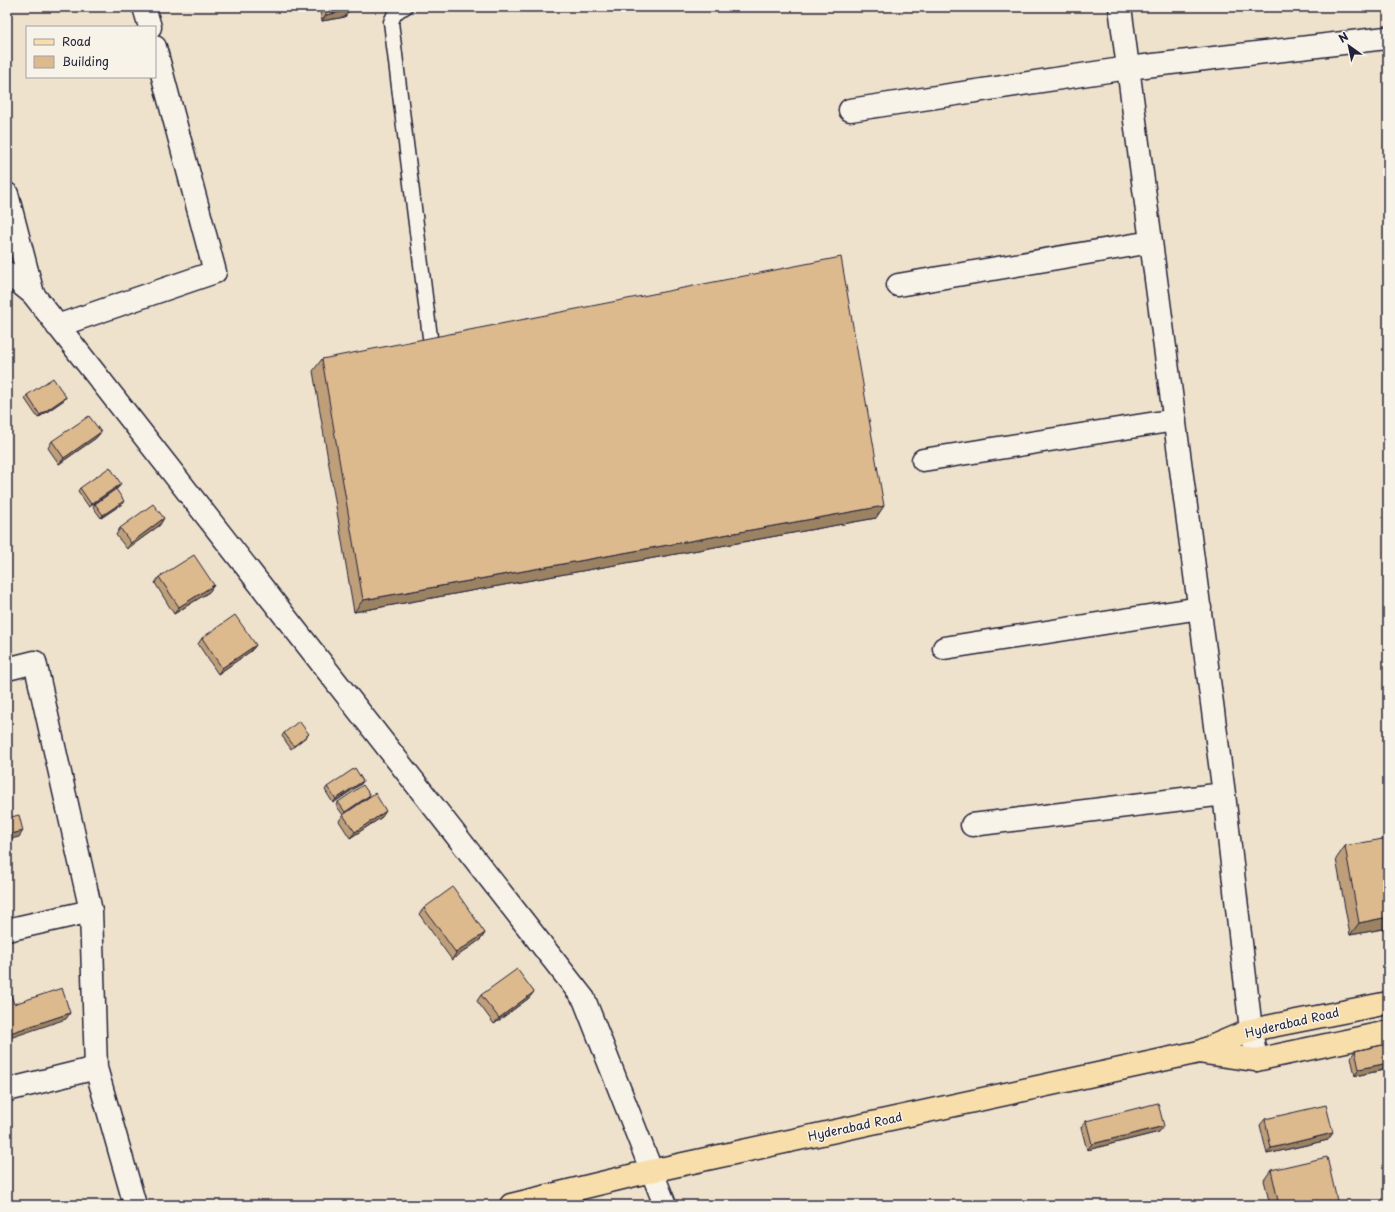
<svg xmlns="http://www.w3.org/2000/svg" width="1395" height="1212" viewBox="0 0 1395 1212" font-family="'Playpen Sans',sans-serif">
<rect width="100%" height="100%" fill="#efe2cd"/>
<filter id="ink" filterUnits="userSpaceOnUse"><feTurbulence type="fractalNoise" baseFrequency=".025" numOctaves="2"/><feDisplacementMap in="SourceGraphic" scale="8" xChannelSelector="R" yChannelSelector="G"/><feConvolveMatrix kernelMatrix="1 2 1 2 8 2 1 2 1" color-interpolation-filters="sRGB"/></filter>
<g filter="url(#ink)">
<g fill="none" stroke-linecap="round" stroke-linejoin="round">
<g stroke="#22223b" stroke-width="17">
<path id="service" d="M405 7C397 10 394 14 391 22L430 337"/>
</g>
<g stroke="#22223b" stroke-width="25">
<path id="minor" d="M144 7 150 27
M1120 7 1224 794 1251 1030 1256 1060
M850 110 1128 68 1386 38
M7 194 33 294
M7 273 33 294 584 999 665 1205
M898 285 1151 242
M57 326 215 272 155 47
M923 460 1175 420
M944 648 1200 608
M7 669 35 662 91 911 96 1068 135 1205
M972 825 1224 794
M7 930 91 911
M7 1090 96 1068"/>
</g>
<g stroke="#22223b" stroke-width="25">
<path id="primary" d="M1199 1052 1256 1060 1388 1032
M511 1205 651 1171 1199 1052 1251 1030 1388 1003"/>
</g>
<use href="#service" stroke="#f7f3e8" stroke-width="14"/>
<use href="#minor" stroke="#f7f3e8" stroke-width="22"/>
<use href="#primary" stroke="#f8deab" stroke-width="22"/>
</g>
<path fill="#be9f7a" stroke="#22223b" d="M319 7H348L349 10 345 17 322 21Z
M322 359 876 518 354 612 313 371Z
M27 395 66 397 64 400 38 418 25 399Z
M101 432 96 438 59 464 48 448 52 441Z
M119 487 89 507 78 491 80 488Z
M95 504H122L101 518 93 507Z
M160 525 127 549 116 535 120 528Z
M159 577 214 585 209 592 174 614 155 583Z
M202 638 256 645 251 651 218 674 198 644Z
M284 733 309 734 306 737 291 749 282 736Z
M363 781 361 784 333 803 325 790 327 787Z
M370 795 368 798 382 817 350 838 339 821 343 815 336 805 338 802Z
M1345 846 1388 928 1350 935 1336 859Z
M424 908 485 933 481 939 452 960 419 914Z
M481 995 529 998 494 1024 477 1001Z
M1388 1044V1069L1355 1076 1351 1057 1355 1051Z
M1265 1119 1328 1140 1267 1154 1260 1125Z
M1086 1121 1159 1132 1087 1150 1081 1127Z
M1271 1170 1338 1205H1270L1264 1180Z"/>
<path fill="#9b8263" stroke="#22223b" d="M349 10 345 17 322 21 326 15Z
M66 397 64 400 38 418 40 415Z
M101 432 96 438 59 464 64 458Z
M121 484 119 487 89 507 91 504Z
M124 501 122 504 101 518 103 515Z
M884 506 876 518 354 612 363 600Z
M164 518 160 525 127 549 131 543Z
M214 585 209 592 174 614 179 607Z
M256 645 251 651 218 674 222 668Z
M363 781 361 784 333 803 336 799Z
M370 795 367 799 343 815 345 812Z
M386 811 382 817 350 838 355 832Z
M23 831 19 837 7 840V835Z
M1388 917V928L1350 935 1359 923Z
M485 933 481 939 452 960 456 953Z
M534 992 529 998 494 1024 499 1018Z
M70 1013 66 1019 7 1039V1034Z
M1388 1063V1069L1355 1076 1359 1069Z
M1164 1126 1159 1132 1087 1150 1092 1144Z
M1333 1133 1328 1140 1267 1154 1271 1148Z"/>
<path fill="#ddb98e" stroke="#22223b" d="M325 7H348L349 10 326 15Z
M7 213 9 216 7 218Z
M841 257 884 506 363 600 322 359Z
M53 378 66 397 40 415 27 395Z
M89 416 101 432 64 458 52 441Z
M110 467 121 484 91 504 80 488Z
M116 489 124 501 103 515 95 504Z
M153 504 164 518 131 543 120 528Z
M194 555 214 585 179 607 159 577Z
M235 615 256 645 222 668 202 638Z
M299 721 309 734 294 746 284 733Z
M355 768 363 781 336 799 327 787Z
M363 785 370 795 345 812 338 802Z
M375 793 386 811 355 832 343 815Z
M19 815 23 831 7 835V818Z
M1388 838V917L1359 923 1345 846Z
M453 887 485 933 456 953 424 908Z
M517 969 534 992 499 1018 481 995Z
M7 984 14 1004 62 988 70 1013 7 1034Z
M1388 1044V1063L1359 1069 1355 1051Z
M1158 1103 1164 1126 1092 1144 1086 1121Z
M1326 1105 1333 1133 1271 1148 1265 1119Z
M1327 1157 1338 1205H1279L1271 1170Z"/>
</g>
<g text-anchor="middle" stroke-width="3" stroke-linejoin="round" paint-order="stroke">
<g font-size="12" fill="#22223b" stroke="#f7f3e8">
<text transform="translate(1292 1023) rotate(-13)" y="4">Hyderabad Road</text>
<text transform="translate(855 1127) rotate(-12)" y="4">Hyderabad Road</text>
</g>
</g>
<rect width="1395" height="1212" fill="none" stroke="#f7f3e8" stroke-width="24"/>
<rect x="12" y="12" width="1371" height="1188" fill="none" stroke="#22223b" stroke-width="1.5" filter="url(#ink)"/>
<rect x="26" y="26" width="130" height="52" fill="#f7f3e8" stroke="#a29fa3"/>
<rect x="34" y="39" width="20" height="6" fill="#f8deab" stroke="#a29fa3"/>
<text x="62" y="46" font-size="12" fill="#22223b">Road</text>
<rect x="34" y="56" width="20" height="12" fill="#ddb98e" stroke="#a29fa3"/>
<text x="62" y="66" font-size="12" fill="#22223b">Building</text>
<g transform="translate(1349 46) rotate(327)" stroke="#f7f3e8" stroke-width="3" paint-order="stroke">
<path d="M0-3L7 15L0 10L-7 15Z" fill="#22223b"/>
<text y="-6" font-size="11" font-weight="bold" text-anchor="middle" fill="#22223b">N</text>
</g>
</svg>
